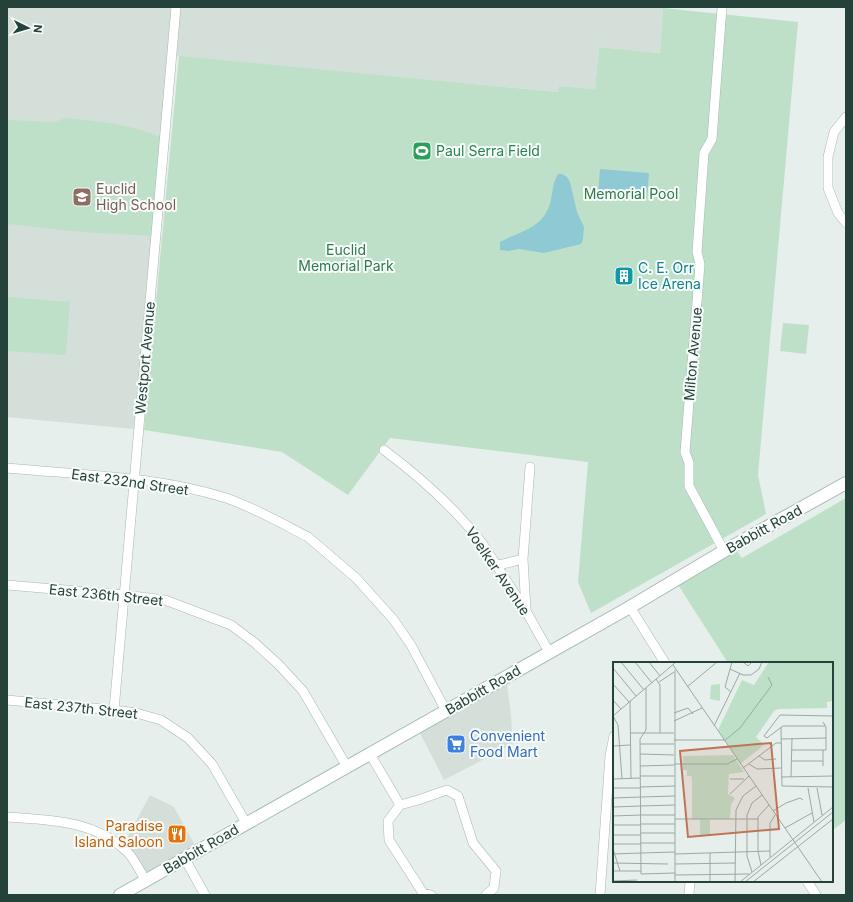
<svg xmlns="http://www.w3.org/2000/svg" width="853" height="902" viewBox="0 0 853 902" font-family="Inter,sans-serif">
<rect width="100%" height="100%" fill="#e6efeb"/>
<path fill="#d4dfda" d="M7 7H172L161 159 134 429 7 417Z
M176 7H663L660 53 599 47 595 89 559 86V92L172 56Z
M506 677 511 716 513 744 444 780 417 727Z
M150 795 174 807 198 851 145 880 122 847Z"/>
<path fill="#bfe0c8" d="M663 8 798 22 758 475 766 514 591 613 578 582 588 462 390 438 348 495 282 452 144 430 179 56 558 92 559 86 595 89 599 47 660 53Z
M65 118C98 121 131 124 163 138L153 236 81 232 7 224V120L55 122Z
M7 297 70 302 66 355 7 351Z
M783 323 809 325 806 354 780 351Z
M846 498V820L834 829 832 827V663H728L675 580 733 546 742 558Z"/>
<path fill="#8ec9d4" d="M600 169 649 173 647 198 598 194Z
M558 174H562L567 177 570 182 577 212 584 227 583 239 581 244 544 253 519 249 508 251 500 250V242C520 231 542 229 550 204 553 193 552 184 558 174Z"/>
<g fill="none" stroke-linecap="round" stroke-linejoin="round">
<g stroke="#a8b8b2" stroke-width="10">
<path id="street" d="M722 7 712 139 704 153 697 252 700 264 685 452 689 463V486L724 551
M846 117 834 132 828 157V188L838 213 846 223
M384 450C420 477 454 507 482 543L526 611 549 652
M7 468C80 475 156 476 226 498 253 507 283 524 308 537L356 578 393 619 411 645 446 711
M495 565 503 564 523 559
M7 585 124 595 165 600 231 625 255 643 279 665 303 691 347 767
M630 607 665 663
M526 610 523 559 530 467
M7 700 114 710 136 713 161 720 188 738 212 764 246 823
M114 710 176 7
M370 754 400 805
M7 817C48 820 93 820 125 850 133 856 140 871 145 880
M185 859 205 895
M807 881 816 895
M431 895 423 893 389 840 388 821 400 805 418 800 447 790 458 796 473 843 496 871 494 888 486 895
M600 895 610 756 614 736
M689 895 690 881"/>
</g>
<g stroke="#a4bbb3" stroke-width="14">
<path id="secondary" d="M120 895 630 607 724 551 846 483"/>
</g>
<use href="#street" stroke="#fff" stroke-width="9"/>
<use href="#secondary" stroke="#fff" stroke-width="12"/>
</g>
<defs>
<g id="stadium-square" transform="scale(1)"><rect x="-9" y="-9" width="18" height="18" rx="4" fill="#2e9e5b" stroke="#f7fbf9"/><path d="M0-5a6.5 5 0 1 0 0 10a6.5 5 0 1 0 0-10ZM-3.5-1.8h7v3.6h-7Z" fill="#fff"/></g>
<g id="school-square" transform="scale(1)"><rect x="-9" y="-9" width="18" height="18" rx="4" fill="#8d6e63" stroke="#f7fbf9"/><path d="M0-5L7-2L0 1L-7-2ZM-4 1L0 2.5L4 1V4Q0 6-4 4Z" fill="#fff"/></g>
<g id="building-square" transform="scale(1)"><rect x="-9" y="-9" width="18" height="18" rx="4" fill="#0f9aa8" stroke="#f7fbf9"/><path d="M-4-6H4V6H1V3H-1V6H-4ZM-2.5-4.3h1.7v1.8h-1.7ZM.8-4.3h1.7v1.8H.8ZM-2.5-1h1.7V.8h-1.7ZM.8-1h1.7V.8H.8Z" fill="#fff"/></g>
<g id="supermarket-square" transform="scale(1)"><rect x="-9" y="-9" width="18" height="18" rx="4" fill="#3f7fe0" stroke="#f7fbf9"/><path d="M-6-5.5h2.5l.6 2H6L4.5 2H-2.5L-4.4-4H-6ZM-1.5 3.2a1.3 1.3 0 1 0 .1 0ZM3 3.2a1.3 1.3 0 1 0 .1 0Z" fill="#fff"/></g>
<g id="restaurant-square" transform="scale(1)"><rect x="-9" y="-9" width="18" height="18" rx="4" fill="#e8710a" stroke="#f7fbf9"/><path d="M-5-6h1v4h1v-4h1v4h1v-4h1v5L-1.5 .5V6h-2V.5L-5-1ZM5-6V6H3V1.5H1.5Q1.5-4 5-6Z" fill="#fff"/></g>
</defs>
<g fill-rule="evenodd">
<use href="#stadium-square" x="422" y="151"/>
<use href="#school-square" x="82" y="197"/>
<use href="#building-square" x="624" y="276"/>
<use href="#supermarket-square" x="456" y="744"/>
<use href="#restaurant-square" x="177" y="834"/>
</g>
<g text-anchor="middle" stroke-width="4" stroke-linejoin="round" paint-order="stroke">
<g font-size="14" fill="#27864d" stroke="#f7fbf9" text-anchor="start">
<text x="436" y="156">Paul Serra Field</text>
</g>
<g font-size="14" fill="#785e54" stroke="#f7fbf9" text-anchor="start">
<text x="96" y="194">Euclid<tspan x="96" dy="16">High School</tspan></text>
</g>
<g font-size="14" fill="#2d7a4b" stroke="#f7fbf9">
<text x="631" y="199">Memorial Pool</text>
<text x="346" y="255">Euclid<tspan x="346" dy="16">Memorial Park</tspan></text>
</g>
<g font-size="14" fill="#0d838f" stroke="#f7fbf9" text-anchor="start">
<text x="638" y="273">C. E. Orr<tspan x="638" dy="16">Ice Arena</tspan></text>
</g>
<g font-size="14" fill="#24423a" stroke="#f7fbf9">
<text transform="translate(693 354) rotate(-85)" y="5">Milton Avenue</text>
<text transform="translate(145 358) rotate(-85)" y="5">Westport Avenue</text>
<text transform="translate(130 482) rotate(8)" y="5">East 232nd Street</text>
<text transform="translate(764 529) rotate(-29)" y="5">Babbitt Road</text>
<text transform="translate(498 571) rotate(56)" y="5">Voelker Avenue</text>
<text transform="translate(106 595) rotate(6)" y="5">East 236th Street</text>
<text transform="translate(483 690) rotate(-30)" y="5">Babbitt Road</text>
<text transform="translate(81 708) rotate(6)" y="5">East 237th Street</text>
<text transform="translate(201 849) rotate(-30)" y="5">Babbitt Road</text>
</g>
<g font-size="14" fill="#366cbe" stroke="#f7fbf9" text-anchor="start">
<text x="470" y="741">Convenient<tspan x="470" dy="16">Food Mart</tspan></text>
</g>
<g font-size="14" fill="#c56008" stroke="#f7fbf9" text-anchor="end">
<text x="163" y="831">Paradise<tspan x="163" dy="16">Island Saloon</tspan></text>
</g>
</g>
<g transform="translate(613 662)">
<rect width="220" height="220" fill="#e6efeb"/>
<path d="M156 0H220V39L214 40V46L165 47 161 49 143 75 151 83 127 102 105 68 129 18 141 23ZM107 22V39L97 37 98 23ZM120 93 131 110 116 112 115 132 122 136 118 143 117 157H79V118L78 114H74V108H70V94ZM87 157 97 158V174H87Z" fill="#bfe0c8"/>
<path fill="none" stroke="#98aaa4" stroke-width="1" d="M8 0 31 28M22 0 39 21M36 0 47 14M130 0 135 4 139 0M60 3 209 220M0 6 23 34M117 7 130 13H138L146 7 149 0M43 17 47 23V71M46 20 61 10M0 22 16 40M74 25 104 0M33 26V68L27 77 28 212 62 211M118 30 112 25 119 0M0 38 8 47M17 39 18 117M61 51 75 46 80 52M0 54 5 63 9 117M0 54 63 0M61 59 89 46M101 64 127 11M212 64H170L154 76 151 74 167 53 220 54M168 65 169 124 220 125M17 71H61M168 77 213 76M61 78H111M111 79 127 66 159 23 155 15M27 82H61M0 84 17 83M179 88H213V65L210 60M27 92 61 93M146 94 152 98 163 97M179 99H210M61 102H114L124 97M136 102 144 107 168 106M27 104 61 103M210 104V88M130 106 163 81H168M27 114H61M168 115 220 114M178 115 179 76M0 117 27 116M117 117H131M27 125 62 124M0 126H28M195 126 201 160M204 126 209 153M117 132 136 114M28 135 62 134M0 136 28 135M28 144 62 143M0 145 28 144M160 149 173 141 187 136 190 138M28 153H62M0 154 28 153M62 157H145M28 162H62M0 163H28M172 166 199 151M28 171H62M0 173H28M28 181H62M0 182H28M0 187 7 209M28 191 62 190M97 191V220M0 192 28 191M62 192 157 189M157 195V161L162 153M0 201 55 202M62 202 122 201M148 203 145 189V155L156 143M0 209H28M139 210 134 194V153L139 141 149 133M62 213 136 212M0 219 24 218M62 220V8M122 220 123 148 130 134 143 124M127 220 220 145M132 220 220 150M140 220 220 157"/>
<path fill="#c07456" fill-opacity="0.15" stroke="#c07456" stroke-width="2" d="M158 81 166 167 75 175 67 89Z"/>
<rect width="220" height="220" fill="none" stroke="#24423a" stroke-width="2"/>
</g>
<rect width="853" height="902" fill="none" stroke="#24423a" stroke-width="16"/>
<g transform="translate(28 28) rotate(95)" stroke="#f7fbf9" stroke-width="3" paint-order="stroke">
<path d="M0-3L7 15L0 10L-7 15Z" fill="#24423a"/>
<text y="-6" font-size="11" font-weight="bold" text-anchor="middle" fill="#24423a">N</text>
</g>
</svg>
